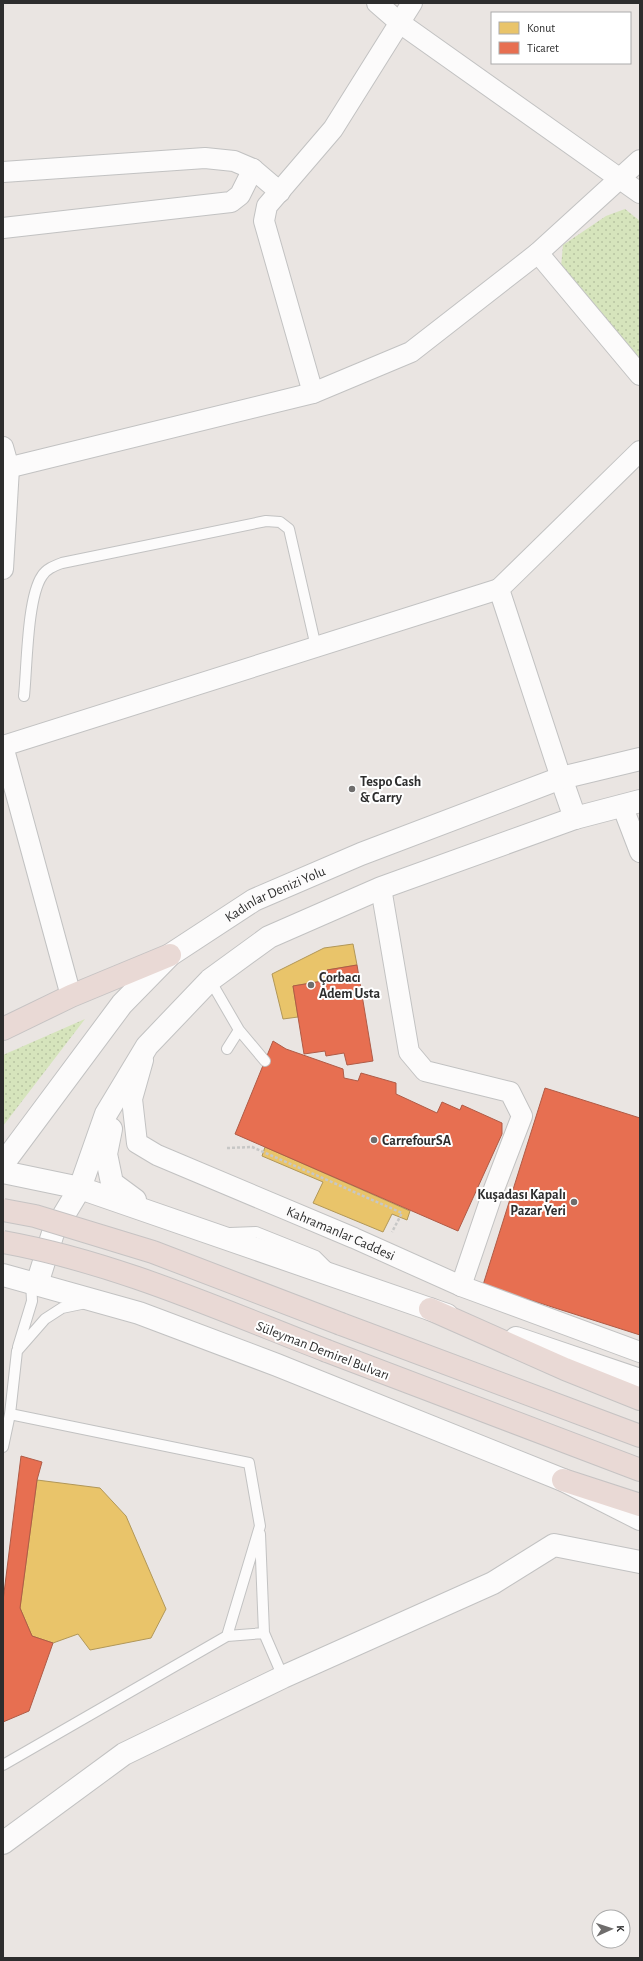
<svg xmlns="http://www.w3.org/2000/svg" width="643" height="1961" viewBox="0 0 643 1961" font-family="'Alegreya Sans',sans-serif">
<defs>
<pattern id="grass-dots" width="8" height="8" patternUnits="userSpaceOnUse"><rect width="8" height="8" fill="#d6e4bc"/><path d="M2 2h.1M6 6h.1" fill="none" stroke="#b8c4a2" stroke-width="1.8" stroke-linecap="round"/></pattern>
</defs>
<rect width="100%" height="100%" fill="#eae5e2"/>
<path fill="url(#grass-dots)" d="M625 209 640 221V359L561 267 563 245 606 216Z
M85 1019 3 1126V1055Z"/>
<path fill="#e9c46a" stroke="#b19758" d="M353 944 357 965 327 970 329 980 293 986 298 1017 283 1019 272 974 324 948Z
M265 1147 410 1211 407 1220 392 1214 383 1232 313 1203 323 1182 262 1156Z
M37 1480 100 1488 126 1516 166 1609 151 1638 90 1650 78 1634 53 1643 32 1636 20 1608Z"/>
<path fill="#e76f51" stroke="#af5b46" d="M357 965 373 1061 347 1065 344 1053 326 1056 325 1051 304 1054 293 986 329 980 327 970Z
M273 1041 286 1049 343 1069 344 1078 358 1081 361 1073 396 1083V1094L437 1113 442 1102 460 1110 462 1105 502 1123V1134L458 1231 235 1134Z
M545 1088 640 1118V1335L483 1285Z
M21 1456 42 1462 37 1480 20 1608 32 1636 53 1643 29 1711 3 1722V1601Z"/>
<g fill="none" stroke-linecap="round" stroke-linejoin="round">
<g stroke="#c2c2c2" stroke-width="12">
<path id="lane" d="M24 696C27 668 27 598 42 576 46 569 54 566 62 563L266 521 280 522 289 529 316 647
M210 980 239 1030 265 1061
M227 1049 239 1030
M230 1233 256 1232 316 1256 328 1268
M18 1347 32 1301 31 1282
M3 1447 10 1414 17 1351 45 1319 62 1308 86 1303
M260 1534 264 1633 283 1677
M227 1636 264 1633
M3 1765 227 1636 260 1526 249 1463 10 1414"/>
</g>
<g stroke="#c2c2c2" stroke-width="22">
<g id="street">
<path d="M377 3 400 23 640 193"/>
<path d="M3 172 205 158 234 161 253 169 280 192"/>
<path d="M3 228 231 202 240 195 253 169"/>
<path d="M538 253 640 375"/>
<path d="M313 393 264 221 267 206 333 129 412 3"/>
<path d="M3 447 9 468 3 569"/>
<path d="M3 469 313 393 411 352 538 253 640 160"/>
<path d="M3 746 499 589"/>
<path d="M3 746 71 996"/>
<path d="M561 778 499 589 640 451"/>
<path d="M622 805 640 852"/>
<path d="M381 888 409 1052 425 1071 510 1092 522 1116 494 1189 461 1286"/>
<path id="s1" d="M143 1060 132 1099 137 1143 157 1155 354 1238 461 1286 640 1352"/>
</g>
</g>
<g stroke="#c2c2c2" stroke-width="24">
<g id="secondary">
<path d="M561 778 575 818"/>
<path d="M111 1129 106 1154 112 1183 135 1200"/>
<path id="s2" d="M3 1164 122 1004 170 955 254 900 361 854 561 778 640 759"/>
<path d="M3 1172 80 1188 447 1315"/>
<path d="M3 1275 139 1313 277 1365 563 1480 640 1519"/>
<path d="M37 1284 53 1233 80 1188 106 1114 147 1046 210 980 269 937 381 888 575 818 640 801"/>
<path d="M516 1338 640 1380"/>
<path d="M3 1843 124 1754 283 1677 493 1583 554 1545 640 1562"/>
</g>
</g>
<g stroke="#c6c3c3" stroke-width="24">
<path id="highway" d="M3 1029 71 996 170 955
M430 1309 565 1369 640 1399
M341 1324 640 1436
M327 1351 640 1470
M563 1480 640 1505"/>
</g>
<path stroke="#c7c7c6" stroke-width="2.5" stroke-dasharray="3 2" stroke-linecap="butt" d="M227 1148 252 1147 402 1213 392 1232"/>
<use href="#lane" stroke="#fcfbfb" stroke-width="10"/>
<use href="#street" stroke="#fcfbfb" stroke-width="20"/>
<use href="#secondary" stroke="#fcfbfb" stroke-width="22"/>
<use href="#highway" stroke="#e9d9d5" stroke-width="22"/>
<g stroke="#c6c3c3" stroke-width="24" stroke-linecap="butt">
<path id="highway-bridge" d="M3 1210 35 1216 153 1252 341 1324
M3 1242C115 1262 221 1310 327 1351"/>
</g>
<use href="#highway-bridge" stroke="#e9d9d5" stroke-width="22"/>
</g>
<g fill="#6f6d6c" stroke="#fff" stroke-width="1.5">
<circle cx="352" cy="789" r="4"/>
<circle cx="311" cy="985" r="4"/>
<circle cx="374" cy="1140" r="4"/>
<circle cx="574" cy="1202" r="4"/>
</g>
<g text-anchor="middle" stroke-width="4" stroke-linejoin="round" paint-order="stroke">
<g font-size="14" font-weight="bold" fill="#2d2d2d" stroke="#fff" text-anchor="start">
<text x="360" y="786">Tespo Cash<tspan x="360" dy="16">&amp; Carry</tspan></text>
<text x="319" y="982">Çorbacı<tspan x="319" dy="16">Adem Usta</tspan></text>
<text x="382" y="1145">CarrefourSA</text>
<text x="566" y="1199" text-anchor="end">Kuşadası Kapalı<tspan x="566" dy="16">Pazar Yeri</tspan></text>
</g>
<g font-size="14" fill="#2d2d2d" stroke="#fff">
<text dy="5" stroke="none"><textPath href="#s2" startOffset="390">Kadınlar Denizi Yolu</textPath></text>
<text dy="5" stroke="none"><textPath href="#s1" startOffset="308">Kahramanlar Caddesi</textPath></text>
<text transform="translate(323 1350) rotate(21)" y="5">Süleyman Demirel Bulvarı</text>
</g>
</g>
<rect width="643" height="1961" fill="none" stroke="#2d2d2d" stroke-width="8"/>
<rect x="491" y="12" width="140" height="52" fill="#ffffff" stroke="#ababab"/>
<rect x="499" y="22" width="20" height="12" fill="#e9c46a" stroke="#ababab"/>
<text x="527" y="32" font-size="12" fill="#2d2d2d">Konut</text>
<rect x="499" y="42" width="20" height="12" fill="#e76f51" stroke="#ababab"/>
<text x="527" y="52" font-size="12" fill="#2d2d2d">Ticaret</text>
<g transform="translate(611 1929) rotate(87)"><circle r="19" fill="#ffffff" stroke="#ababab"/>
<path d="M0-3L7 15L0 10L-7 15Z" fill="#6f6d6c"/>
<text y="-6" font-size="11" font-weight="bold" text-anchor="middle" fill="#2d2d2d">K</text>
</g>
</svg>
